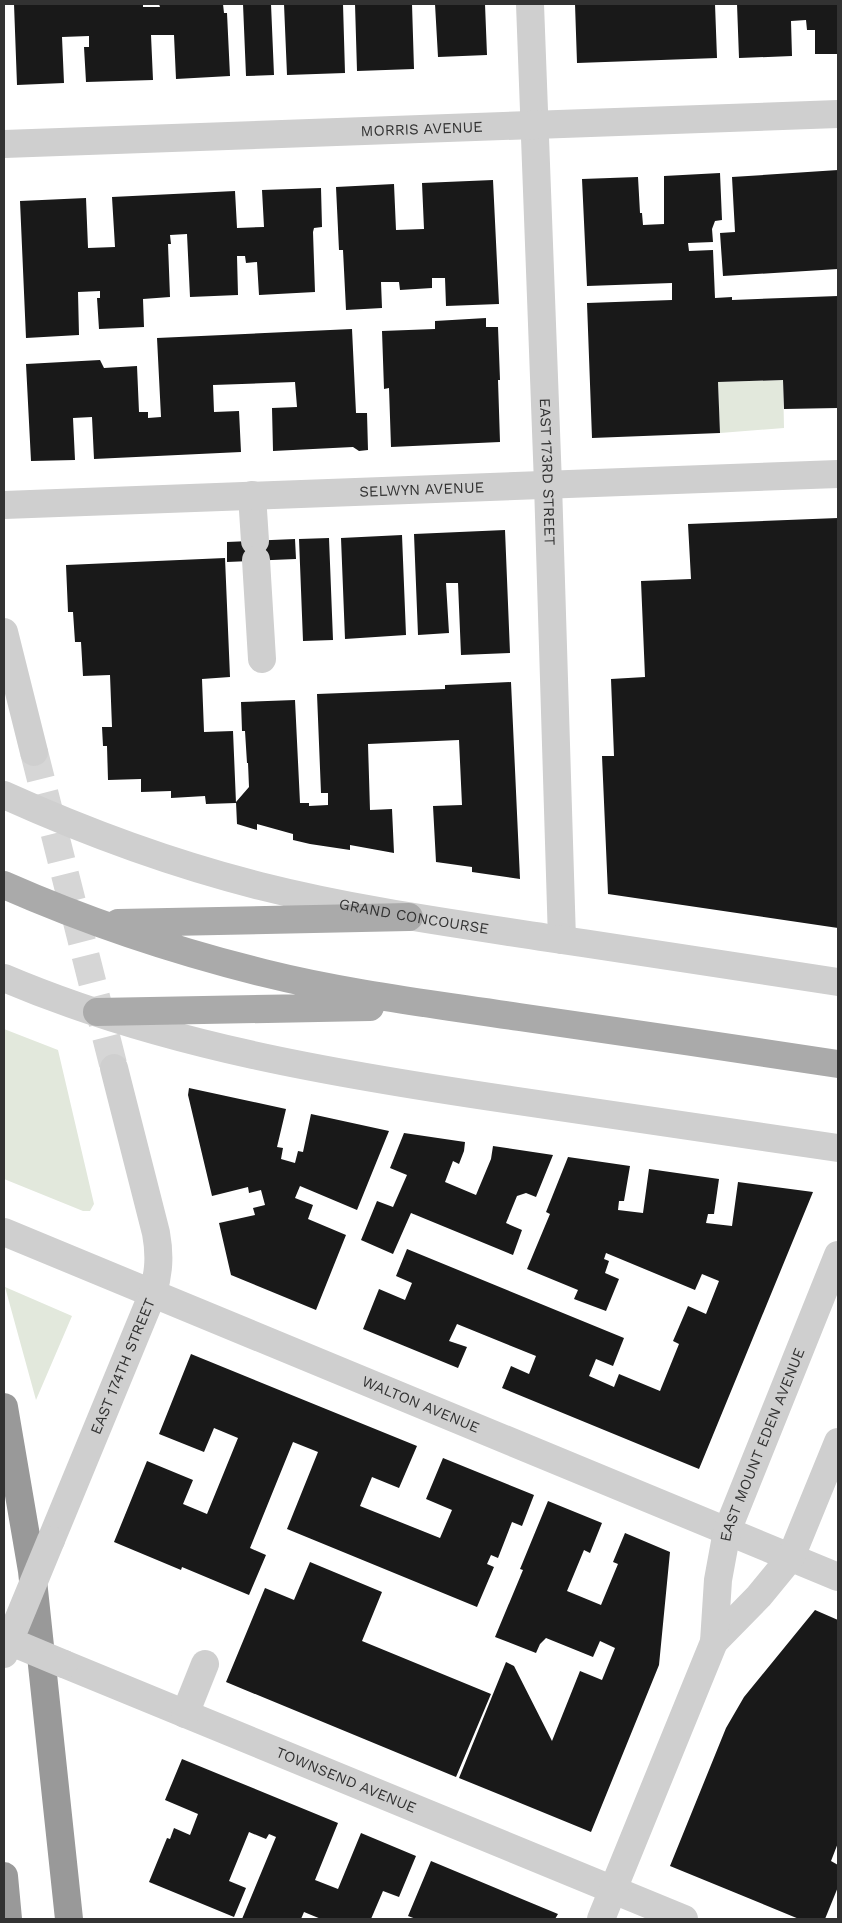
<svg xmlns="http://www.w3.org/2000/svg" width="842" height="1923" viewBox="0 0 842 1923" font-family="'Work Sans',sans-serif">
<rect width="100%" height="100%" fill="#fff"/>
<path fill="#e2e8dc" d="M783 380 784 428 720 433 718 382Z
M4 1029 58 1050 94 1204 90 1211H83L4 1179Z
M5 1287 72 1316 36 1400Z"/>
<path fill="#191919" d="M14 4H143V7H160L159 4H223L224 13H227L230 76 176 79 174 35H151L153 80 86 82 84 47H89V36L62 37 64 83 17 85Z
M243 4H271L274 75 246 76Z
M284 4H343L345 73 287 75Z
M355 4H412L414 69 357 71Z
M435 4H485L487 55 438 57Z
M575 4H715L717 58 577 63Z
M737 4H838V54H815V30H807L806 20 791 21 792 56 739 58Z
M838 170V269L723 276 720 233 735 232 732 177Z
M720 173 722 220 715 221 712 229 713 242 688 243 689 251 713 250 715 298 732 297V300L838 296V408L784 409 783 380 718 382 720 433 592 438 587 303 672 300V283L587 286 582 179 638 177 640 213H642L643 225 664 224V176Z
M493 180 499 304 446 306 445 278H432V288L400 290 399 282H381L382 308 346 310 343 250H339L336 187 394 184 396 230 424 229 422 183Z
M321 188 322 227 314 228 313 232 315 292 259 295 257 262 246 263 245 256H237L238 295 190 297 187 234 170 235 171 244H168L170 297 143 299 144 327 99 329 97 298H100V291L78 292 79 335 26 338 20 201 86 198 88 248 115 247 112 197 235 191 237 228 264 227 262 190Z
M486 318V327H498L500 380H498L500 442 391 447 389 388 384 389 382 331 435 329V321Z
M352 329 356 413H367L368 450 359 451 353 447 273 451 272 408 297 407 295 382 213 385 214 412 239 411 241 452 94 459 92 417 73 418 75 460 31 461 26 364 100 360 104 368 137 366 139 412H148V418L161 417 157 338Z
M838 518V928L608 894 602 756H614L611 679 645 677 641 581 691 579 688 524Z
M505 530 510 653 461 655 458 583H446L449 633 418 635 414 534Z
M402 535 406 635 345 639 341 538Z
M329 538 333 640 303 641 299 539Z
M295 539 296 559 227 562V542Z
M225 558 230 677 202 679 204 732 233 731 236 803 206 804 205 796 171 798V791L141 792V779L108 780 107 746H103L102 727H112L110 675 83 676 81 642H75L73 612H68L66 565Z
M511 682 520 879 472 872V867L436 862 433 806 462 805 459 740 368 744 370 810 392 809 394 853 350 845V850L310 844 293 840V834L257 824V830L237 824 236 802 249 787 248 763H247L245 731H242L241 702 295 700 300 803H309V806L328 805V793H321L317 694 445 689V685Z
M189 1088 286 1109 277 1147 283 1148 281 1159 295 1163 298 1151 303 1152 311 1114 389 1131 357 1210 300 1186 295 1198 313 1205 308 1219 346 1235 316 1310 231 1275 219 1223 255 1215 253 1208 265 1205 261 1190 249 1193 248 1187 212 1196 188 1095Z
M404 1133 465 1142 464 1151 459 1164 453 1161 445 1182 476 1195 491 1159 493 1146 553 1155 536 1197 526 1193 517 1196 506 1223 522 1230 513 1255 411 1213 393 1254 361 1240 377 1201 393 1207 407 1175 390 1168Z
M568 1157 630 1166 624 1201H619L618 1210 643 1213 649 1169 719 1179 714 1214H708L706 1223 732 1226 738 1182 813 1192 699 1469 502 1388 511 1366 529 1374 536 1356 457 1324 449 1341 467 1347 458 1368 363 1329 379 1289 405 1300 412 1283 396 1276 407 1249 624 1338 613 1366 596 1359 589 1376 614 1387 619 1374 660 1391 679 1344 673 1341 688 1306 706 1314 719 1281 702 1274 695 1290 606 1253 604 1259 609 1261 605 1273 619 1279 606 1311 574 1299 578 1290 527 1269 550 1214 546 1212Z
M191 1354 417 1446 399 1488 372 1477 360 1506 440 1538 452 1510 426 1499 443 1458 534 1495 522 1526 512 1522 498 1558 491 1555 487 1564 494 1567 477 1607 287 1529 318 1452 293 1442 250 1548 266 1555 249 1595 182 1567 181 1570 114 1542 147 1461 193 1480 183 1504 207 1514 238 1438 214 1428 204 1452 159 1434Z
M548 1501 602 1523 590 1553 584 1550 567 1591 601 1605 618 1564 613 1562 625 1533 670 1552 659 1665 591 1832 459 1778 506 1662 514 1666 552 1741 580 1671 602 1680 615 1648 600 1641 593 1657 546 1638 540 1644 536 1653 495 1637 523 1570 520 1569Z
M310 1562 382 1592 362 1641 491 1694 456 1777 226 1682 265 1588 294 1600Z
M815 1610 838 1620V1843L831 1861 838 1865V1887L825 1919H799L670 1866 726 1728 744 1697Z
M182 1759 338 1823 315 1880 338 1889 361 1833 416 1856 399 1897 383 1891 371 1919H321L304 1912 301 1919H242L276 1837 269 1834 266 1839 249 1832 229 1881 246 1888 234 1917 149 1882 167 1838 170 1839 174 1828 190 1835 198 1814 165 1800Z
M431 1861 558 1914 555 1919H416L408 1916Z"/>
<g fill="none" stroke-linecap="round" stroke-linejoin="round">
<path stroke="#d6d6d6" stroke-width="28" stroke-dasharray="28 14" stroke-linecap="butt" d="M34 752 114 1068"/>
<g stroke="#cfcfcf" stroke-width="28">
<path id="s1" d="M530 4 548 484 562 940"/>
<path id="s2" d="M4 144 838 114"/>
<path d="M252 495 255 541"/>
<path id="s3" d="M4 505 838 474"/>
<path d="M256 560 262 659"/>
<path d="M4 632 34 752"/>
<path id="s4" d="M4 795C86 832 173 864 260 886 355 910 451 923 548 938 645 952 742 967 838 982"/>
<path d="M4 978C164 1046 340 1075 511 1100 620 1116 729 1132 838 1148"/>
<path id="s5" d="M4 1232 838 1577"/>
<path id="s6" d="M51 1540 153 1293C159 1272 160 1255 156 1233L114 1068"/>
<path d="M714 1642 759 1596 791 1557 838 1442"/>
<path id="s7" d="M64 1664 684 1919"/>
<path d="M185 1714 205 1664"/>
<path id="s8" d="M601 1919 714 1642 718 1580 727 1531 838 1255"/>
</g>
<path stroke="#aaa" stroke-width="28" d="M4 885C88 922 175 951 264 973 348 994 434 1004 519 1017 625 1032 732 1048 838 1064
M118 923 409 917
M97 1012 370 1007"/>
<path stroke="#999" stroke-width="28" d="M4 1407 32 1571 69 1919
M4 1876 8 1919"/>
<path stroke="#cfcfcf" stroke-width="28" d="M9 1641 64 1664
M4 1654 51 1540"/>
</g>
<g text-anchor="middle" stroke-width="5" stroke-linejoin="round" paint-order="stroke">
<g font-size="15" fill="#323232" stroke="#fff">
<text dy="5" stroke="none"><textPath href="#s2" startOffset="418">MORRIS AVENUE</textPath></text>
<text dy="5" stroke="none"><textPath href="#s1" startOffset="468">EAST 173RD STREET</textPath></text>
<text dy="5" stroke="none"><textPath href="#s3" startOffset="418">SELWYN AVENUE</textPath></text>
<text dy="5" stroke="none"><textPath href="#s4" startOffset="429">GRAND CONCOURSE</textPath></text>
<text dy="5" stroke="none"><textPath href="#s6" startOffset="188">EAST 174TH STREET</textPath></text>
<text dy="5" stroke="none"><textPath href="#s5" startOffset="451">WALTON AVENUE</textPath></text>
<text dy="5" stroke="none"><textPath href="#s8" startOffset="504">EAST MOUNT EDEN AVENUE</textPath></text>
<text dy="5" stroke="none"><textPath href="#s7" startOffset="305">TOWNSEND AVENUE</textPath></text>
</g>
</g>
<rect width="842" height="1923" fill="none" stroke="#323232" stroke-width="10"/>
</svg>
